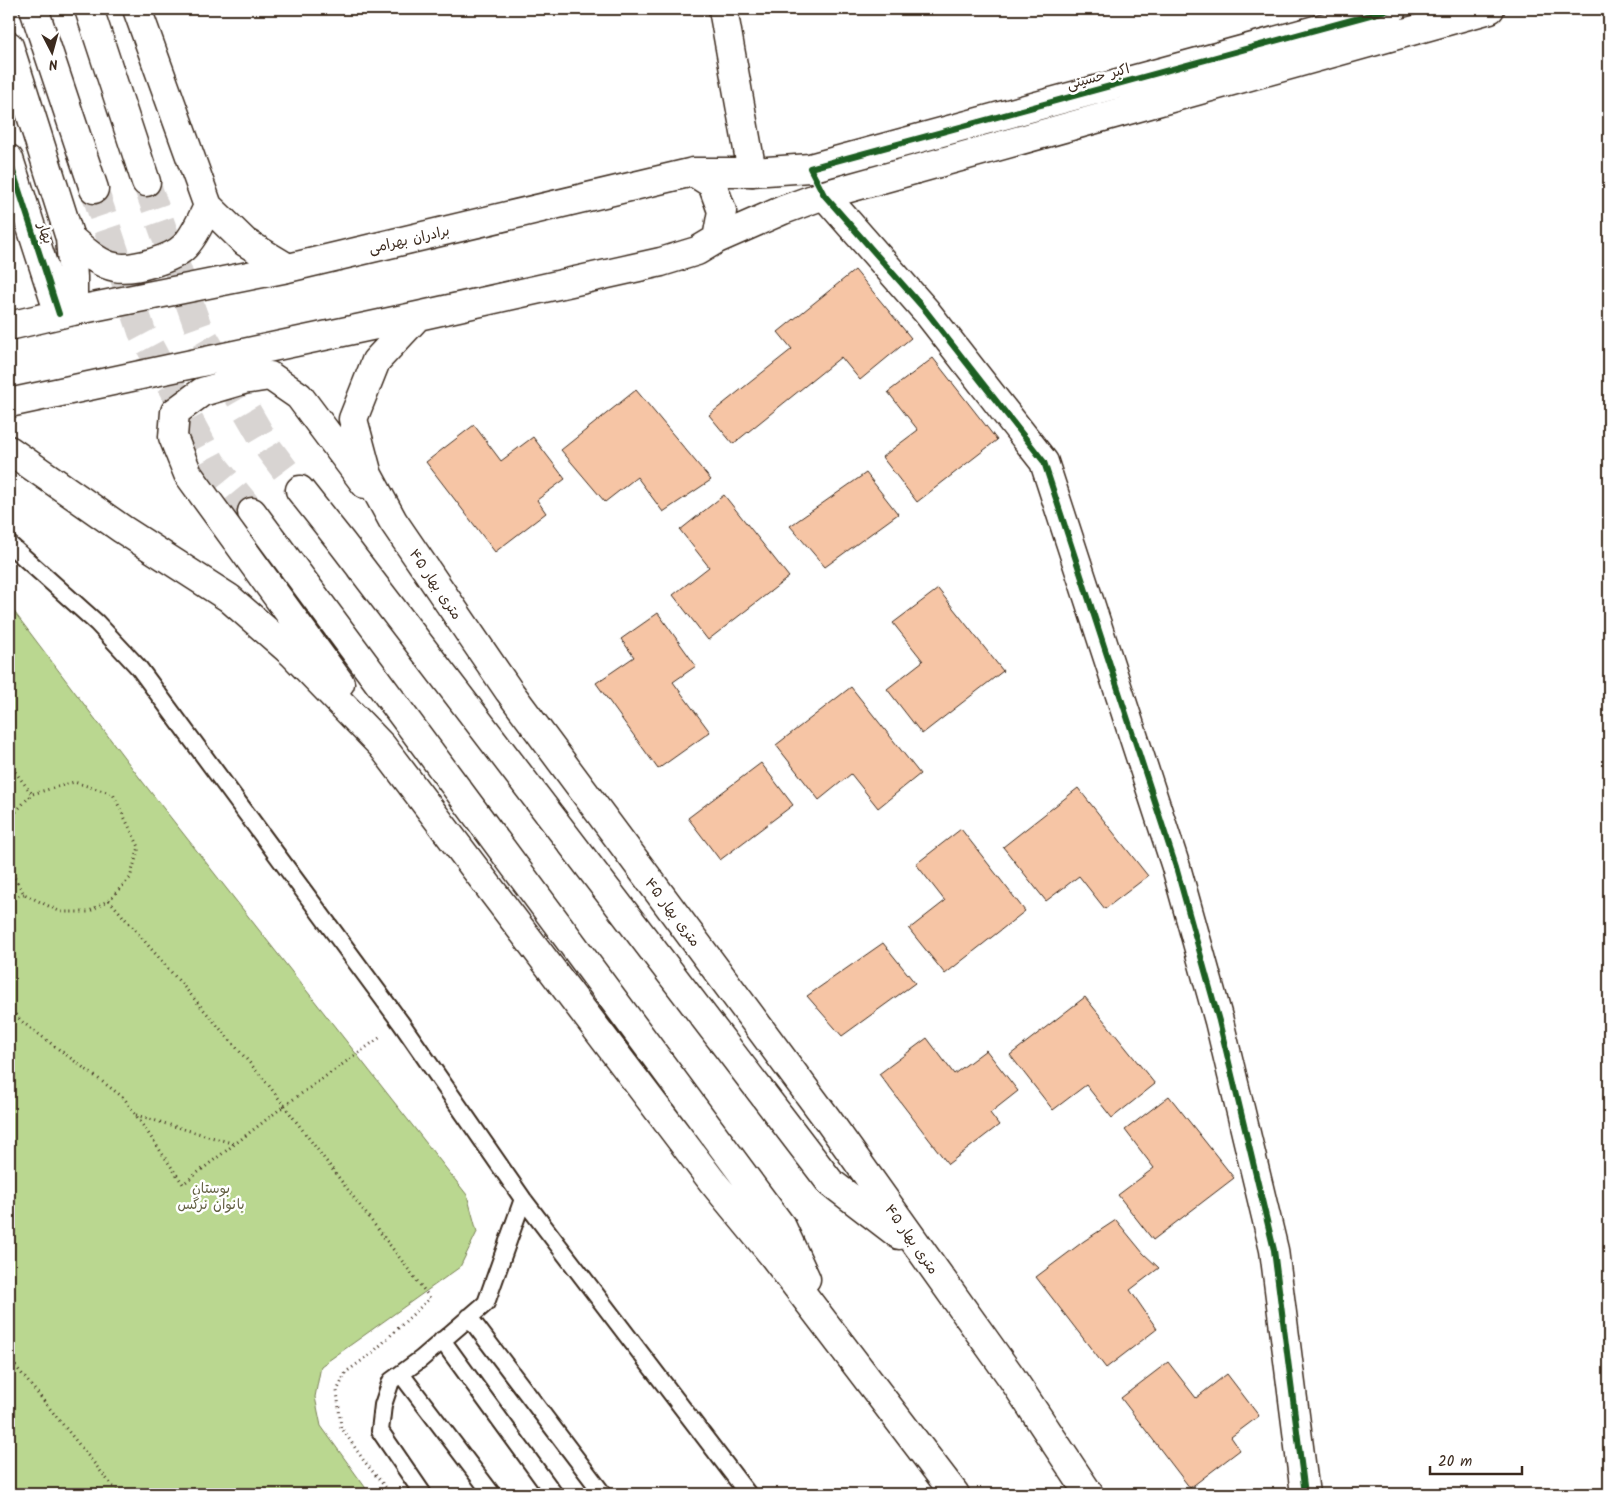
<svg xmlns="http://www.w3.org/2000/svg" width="1618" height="1503" viewBox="0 0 1618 1503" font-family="Kalam,'Playpen Sans Arabic',sans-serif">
<rect width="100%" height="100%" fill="#fff"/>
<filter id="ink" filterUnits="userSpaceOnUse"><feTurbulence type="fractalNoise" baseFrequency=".02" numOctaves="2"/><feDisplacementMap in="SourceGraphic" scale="10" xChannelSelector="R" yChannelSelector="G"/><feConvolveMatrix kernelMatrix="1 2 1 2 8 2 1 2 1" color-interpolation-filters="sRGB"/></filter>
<g filter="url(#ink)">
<path fill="#bad790" stroke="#7a8057" d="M9 605 142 781 467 1195 477 1232 460 1267 321 1366 315 1397 321 1426 370 1494H9Z"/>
<path fill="#f6c5a5" stroke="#3b2a1e" d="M855 270 911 338 860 380 841 357 733 444 709 415 792 349 778 332Z
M933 358 997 440 917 502 882 457 918 430 888 392Z
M636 390 711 480 663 512 637 477 605 502 561 450Z
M474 425 501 461 533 437 565 479 537 500 546 513 495 552 426 462Z
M866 473 898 514 825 567 790 526Z
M724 495 789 577 708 640 673 595 709 567 680 530Z
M938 589 1003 671 922 734 887 689 923 661 893 623Z
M658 613 696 666 673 682 710 732 658 769 596 683 634 657 621 639Z
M851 687 920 774 878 808 851 774 819 800 776 745Z
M761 763 793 805 720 860 688 818Z
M1078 788 1148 876 1105 909 1079 876 1046 901 1003 847Z
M961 829 1025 911 945 974 909 929 945 901 916 864Z
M883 943 915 983 842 1036 807 996Z
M1085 997 1155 1084 1112 1118 1086 1085 1053 1110 1010 1055Z
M927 1038 954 1074 986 1050 1018 1091 990 1113 999 1125 948 1164 879 1074Z
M1169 1096 1234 1178 1153 1240 1118 1195 1154 1168 1125 1130Z
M1116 1220 1143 1253 1159 1268 1130 1290 1157 1329 1106 1368 1036 1277 1084 1241Z
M1168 1362 1196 1398 1227 1374 1259 1416 1231 1437 1240 1450 1190 1488 1121 1398Z"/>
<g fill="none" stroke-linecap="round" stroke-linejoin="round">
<path stroke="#d8d4d2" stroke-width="28" stroke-dasharray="28 14" stroke-linecap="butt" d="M146 182 198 327 269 449 300 490
M94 189 142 332 212 463 252 512"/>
<g stroke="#3b2a1e" stroke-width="20">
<path id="lane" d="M9 544 97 623 139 668 401 1023 523 1199 748 1494
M469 1317 603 1494
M442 1340 554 1494
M401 1374 492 1494
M423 1494 380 1431 383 1405 391 1381 421 1359 486 1303 523 1199"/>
</g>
<g stroke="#3b2a1e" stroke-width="31">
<path id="street" d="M723 9 752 172
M9 159 59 314
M824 195 926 311 1044 462 1176 867 1219 1021 1274 1250 1305 1494"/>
</g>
<g stroke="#3b2a1e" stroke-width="31">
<path id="secondary" d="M34 9 94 189
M89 9 146 182
M137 9 208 206 245 242 288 268
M9 46 70 238 73 277V311
M693 172 712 184 722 211 717 239
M70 238C83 249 98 264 115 267 132 271 173 259 185 246 195 235 202 219 208 206
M418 316 376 361 353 419 368 475 393 521 509 691 828 1120 1012 1378 1089 1494
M9 326 73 311 288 268 693 172H752L810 168 1392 9
M9 403 418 316 661 262 697 251 717 239 783 210 824 195 1490 9
M9 450 122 529 229 598 292 653 382 746 712 1181 772 1254 955 1494
M300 490 342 543 830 1182 899 1235
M252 512 782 1227 806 1279
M340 683 188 474 173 437 175 412 202 392 243 380 270 376 299 396 365 484"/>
</g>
<path stroke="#3b2a1e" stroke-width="3" stroke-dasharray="1 4" stroke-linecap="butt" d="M9 764 32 794
M9 819 32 794 74 782 113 794 139 847 130 878 109 900 88 912H61L24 894 9 868
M9 899 24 894
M109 900 267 1083 430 1298 371 1354 346 1372 337 1391 341 1427 364 1461 391 1494
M9 1007 21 1021 124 1098 183 1184 284 1106 382 1036
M136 1115 235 1144
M9 1358 119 1494"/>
<use href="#lane" stroke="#fff" stroke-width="16"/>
<use href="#street" stroke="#fff" stroke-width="28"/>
<use href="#secondary" stroke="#fff" stroke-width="28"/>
<g stroke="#fff" stroke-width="9">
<path id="cycleway" d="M9 159 59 314
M1305 1494 1274 1250 1219 1021 1176 867 1044 462 926 311 824 195 810 168 1392 9"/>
</g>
<use href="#cycleway" stroke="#1b5e20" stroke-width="6"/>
</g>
</g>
<g text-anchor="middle" stroke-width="5" stroke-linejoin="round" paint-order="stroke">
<g font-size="14" fill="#3b2a1e" stroke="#fff">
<text transform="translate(1098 76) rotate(-15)" y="5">اکبر حسینی</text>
<text transform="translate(46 233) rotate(72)" y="5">بهار</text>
<text transform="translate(409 239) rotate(-13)" y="5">برادران بهرامی</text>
<text transform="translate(436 584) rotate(56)" y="5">۴۵ متری بهار</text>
<text transform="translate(673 912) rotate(53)" y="5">۴۵ متری بهار</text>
<text transform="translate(912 1239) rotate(55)" y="5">۴۵ متری بهار</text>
</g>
<g font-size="14" fill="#615e40" stroke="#fff">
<text x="211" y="1193">بوستان<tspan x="211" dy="16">بانوان نرگس</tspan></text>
</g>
</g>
<rect width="1618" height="1503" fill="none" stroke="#fff" stroke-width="30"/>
<rect x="15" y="15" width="1588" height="1473" fill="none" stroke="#3b2a1e" stroke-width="2" filter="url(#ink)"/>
<g transform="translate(52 52) rotate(174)" stroke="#ffffff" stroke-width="4" paint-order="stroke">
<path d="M0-4L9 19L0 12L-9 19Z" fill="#3b2a1e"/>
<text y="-8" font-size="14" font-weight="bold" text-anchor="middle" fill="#3b2a1e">N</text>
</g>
<path d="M1430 1466v8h92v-8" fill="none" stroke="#3b2a1e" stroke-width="2.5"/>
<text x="1438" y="1466" font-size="15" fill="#3b2a1e" stroke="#ffffff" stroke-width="4" paint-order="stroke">20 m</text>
</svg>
